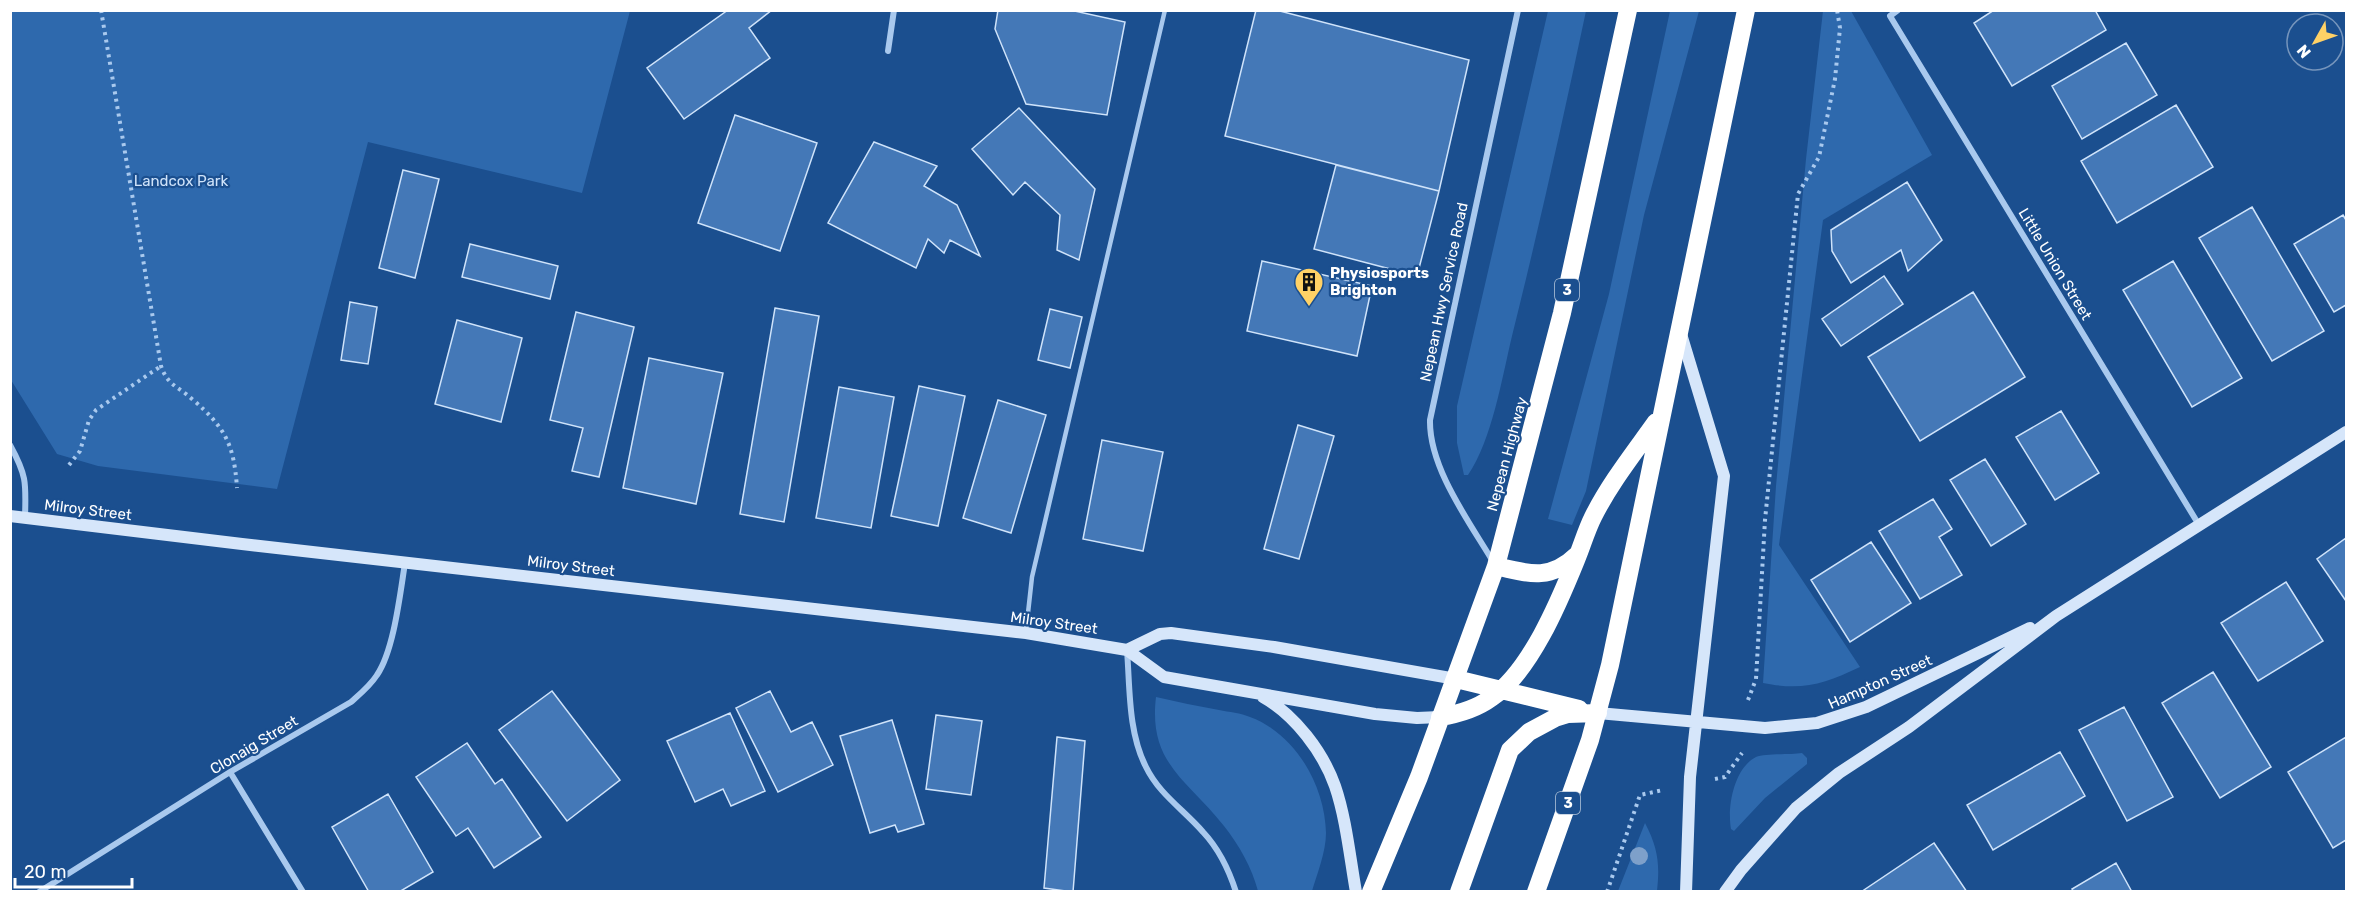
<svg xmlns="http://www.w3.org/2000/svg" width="2357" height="902" viewBox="0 0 2357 902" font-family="Rubik,sans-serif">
<rect width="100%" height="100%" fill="#1b4f8f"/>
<path fill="#2e69ad" d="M11 10H630V11L582 193 368 142 277 489 98 466 57 454 11 380Z
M1548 11H1586C1563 119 1539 228 1512 336 1502 378 1492 440 1468 475H1464L1457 443V406Z
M1670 11H1699L1644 215 1586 491 1572 525 1548 519 1609 294Z
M1823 11H1851L1932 155 1823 220 1779 545 1860 667C1824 684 1803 691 1763 683L1776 486 1806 159Z
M1156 697C1177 702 1198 706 1219 710 1229 712 1241 713 1250 717 1296 734 1325 786 1326 833 1326 852 1317 874 1312 891H1258C1252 868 1239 845 1224 826 1188 780 1148 764 1156 697Z
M1802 753 1807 758V764L1765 798 1734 831 1731 829C1727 807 1734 768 1756 757 1765 753 1791 755 1802 753Z
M1645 823C1658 848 1660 864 1657 891H1618Z"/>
<path fill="#4478b7" stroke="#cfe3fa" stroke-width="1.5" d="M728 10H772L749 28 770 58 684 119 647 68Z
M998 10H1070L1125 22 1107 115 1026 104 995 29Z
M1256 10H1276L1469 60 1439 191 1225 136Z
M1994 10H2095L2106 30 2012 86 1974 23Z
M2126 43 2157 95 2082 139 2052 86Z
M2176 105 2213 167 2117 223 2081 161Z
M1019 108 1095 189 1079 260 1057 250 1060 215 1025 182 1013 195 972 149Z
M735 115 817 143 780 251 698 223Z
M874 142 937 166 924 186 957 205 980 256 950 240 944 253 928 239 916 268 828 223Z
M1336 165 1439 191 1417 276 1314 249Z
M403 170 439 179 415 278 379 268Z
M1907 182 1942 240 1908 271 1901 250 1851 283 1832 251 1831 230Z
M2252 207 2324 331 2272 361 2199 238Z
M2343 215 2346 220V305L2334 312 2294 244Z
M470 244 558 266 550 299 462 277Z
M1262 261 1372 286 1357 356 1247 331Z
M2173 261 2242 378 2192 407 2123 290Z
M1884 276 1903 304 1841 346 1822 319Z
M1973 292 2025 377 1920 441 1868 357Z
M350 302 377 307 368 364 341 360Z
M775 308 819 316 784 522 740 514Z
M1050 309 1082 317 1070 368 1038 360Z
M576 312 634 327 599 477 572 471 583 428 550 420Z
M457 320 522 338 501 422 435 404Z
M649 358 723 373 696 504 623 488Z
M919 386 965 396 938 526 891 516Z
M839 387 894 397 871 528 816 518Z
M998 400 1046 415 1011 533 963 518Z
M2061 411 2099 473 2055 500 2016 437Z
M1298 425 1334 436 1299 559 1264 549Z
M1102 440 1163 452 1143 551 1083 539Z
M1985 459 2026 524 1991 546 1950 480Z
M1933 499 1952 529 1939 537 1962 575 1920 599 1879 531Z
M2346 538V601L2317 559Z
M1871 542 1911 603 1850 642 1811 580Z
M2286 582 2323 641 2258 681 2221 623Z
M2213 672 2271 767 2220 798 2162 703Z
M552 691 620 780 567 821 499 730Z
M770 691 791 732 812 722 833 765 778 792 736 708Z
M2124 707 2173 797 2127 821 2079 730Z
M730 713 765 791 731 806 723 789 695 802 667 741Z
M936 715 982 721 971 795 926 789Z
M892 720 924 824 898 832 895 825 870 833 840 736Z
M1057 737 1085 741 1073 892 1044 888Z
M2346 737V840L2333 848 2288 772Z
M467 743 495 784 502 779 541 837 494 868 468 828 456 836 416 777Z
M2060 752 2085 796 1993 850 1967 805Z
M388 794 433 872 399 892H369L332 827Z
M1934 843 1967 892H1861Z
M2116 863 2132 892H2074L2072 889Z"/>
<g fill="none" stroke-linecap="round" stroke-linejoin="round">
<path stroke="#a9c9ee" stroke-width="4" stroke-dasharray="3 4.5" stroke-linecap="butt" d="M101 10 161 366C168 386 178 386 192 399 226 428 234 445 237 488
M69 465 80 451 89 420 96 410 161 366
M1748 700 1756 679 1765 520 1798 194 1819 157 1835 79 1840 28 1837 10
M1715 779 1725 777 1742 753
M1607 892 1640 795 1663 790"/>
<path stroke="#a9c9ee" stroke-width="4.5" d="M1026 631 1032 577 1165 10"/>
<path stroke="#a9c9ee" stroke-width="6" d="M1898 10 1890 16 2199 525
M888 51 894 10
M10 445C27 476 26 483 25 517
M1492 560C1468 520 1429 467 1430 420L1518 10
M1127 650C1130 688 1128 732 1146 767 1159 794 1184 810 1203 832 1219 849 1229 870 1236 892
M230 772 303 892
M39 892 230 772 351 702C360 694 370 686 377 675 394 650 400 594 405 563"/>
<path stroke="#d6e6fa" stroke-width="12" d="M1681 334 1724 476 1690 777 1686 892
M10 516 242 544 1026 633 1127 650 1164 677 1375 714 1417 718 1440 717
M1127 650 1160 634 1171 633 1274 647 1456 679
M1263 697C1295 715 1323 752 1335 786 1346 818 1350 858 1356 892
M1598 713 1765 728 1817 723 1866 707 2030 628
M1725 892 1741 870 1796 808 1839 773 1909 727 2056 616 2346 432"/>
<path stroke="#fff" stroke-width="18" d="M1496 566C1529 574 1550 581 1577 555
M1456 679 1579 709
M1440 717C1459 714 1476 709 1491 698 1530 672 1559 602 1576 560 1582 546 1586 531 1593 517 1610 483 1634 453 1656 422
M1371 892 1419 777 1496 566 1562 313 1628 10
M1459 892 1510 750 1529 732 1555 718 1568 714 1598 713
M1536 892 1590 740 1610 665 1746 10"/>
</g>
<circle fill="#7ea0ca" cx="1639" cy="856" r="9"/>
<defs>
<g id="building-pin" transform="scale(1.5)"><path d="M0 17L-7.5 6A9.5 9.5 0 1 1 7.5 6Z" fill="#ffd166" stroke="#1b4f8f"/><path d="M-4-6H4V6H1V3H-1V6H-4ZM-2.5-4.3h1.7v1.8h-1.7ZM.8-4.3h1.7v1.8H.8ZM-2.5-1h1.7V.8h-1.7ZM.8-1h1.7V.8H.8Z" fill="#111"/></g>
</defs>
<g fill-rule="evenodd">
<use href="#building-pin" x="1309" y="282"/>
</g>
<g text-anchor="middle" stroke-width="4.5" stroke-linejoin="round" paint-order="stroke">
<g fill="#1b4f8f" stroke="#bbcadd" stroke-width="1.5">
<rect x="1555" y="279" width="24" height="22" rx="4.5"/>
<rect x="1556" y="792" width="24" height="22" rx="4.5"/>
</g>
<g font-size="14" font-weight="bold" fill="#fff">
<text x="1567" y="295">3</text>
<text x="1568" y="808">3</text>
</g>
<g font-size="15" fill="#cfe3fa" stroke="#1b4f8f">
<text x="181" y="186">Landcox Park</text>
</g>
<g font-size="15" fill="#fff" stroke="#1b4f8f">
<text transform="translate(2055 264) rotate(59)" y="5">Little Union Street</text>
<text transform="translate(1444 292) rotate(-78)" y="5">Nepean Hwy Service Road</text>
<text transform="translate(1507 454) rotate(-75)" y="5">Nepean Highway</text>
<text transform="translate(88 510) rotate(7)" y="5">Milroy Street</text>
<text transform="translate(571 566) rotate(7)" y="5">Milroy Street</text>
<text transform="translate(1054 623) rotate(8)" y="5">Milroy Street</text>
<text transform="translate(1880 682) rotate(-24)" y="5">Hampton Street</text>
<text transform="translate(254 745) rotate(-31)" y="5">Clonaig Street</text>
</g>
<g font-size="15" font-weight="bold" fill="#fff" stroke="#1b4f8f" text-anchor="start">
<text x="1330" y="278">Physiosports<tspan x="1330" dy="17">Brighton</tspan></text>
</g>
</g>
<rect width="2357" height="902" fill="none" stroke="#ffffff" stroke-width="24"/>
<g transform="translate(2315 42) rotate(230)"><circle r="28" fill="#1b4f8f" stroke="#7695bc" stroke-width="1.5"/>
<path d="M0-4.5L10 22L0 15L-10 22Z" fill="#ffd166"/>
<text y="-9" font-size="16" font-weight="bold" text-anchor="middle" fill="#ffffff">N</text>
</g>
<path d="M15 878v9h117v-9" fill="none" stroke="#ffffff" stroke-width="3"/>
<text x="24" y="878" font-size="18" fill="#ffffff" stroke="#1b4f8f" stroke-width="4.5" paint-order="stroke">20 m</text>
</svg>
